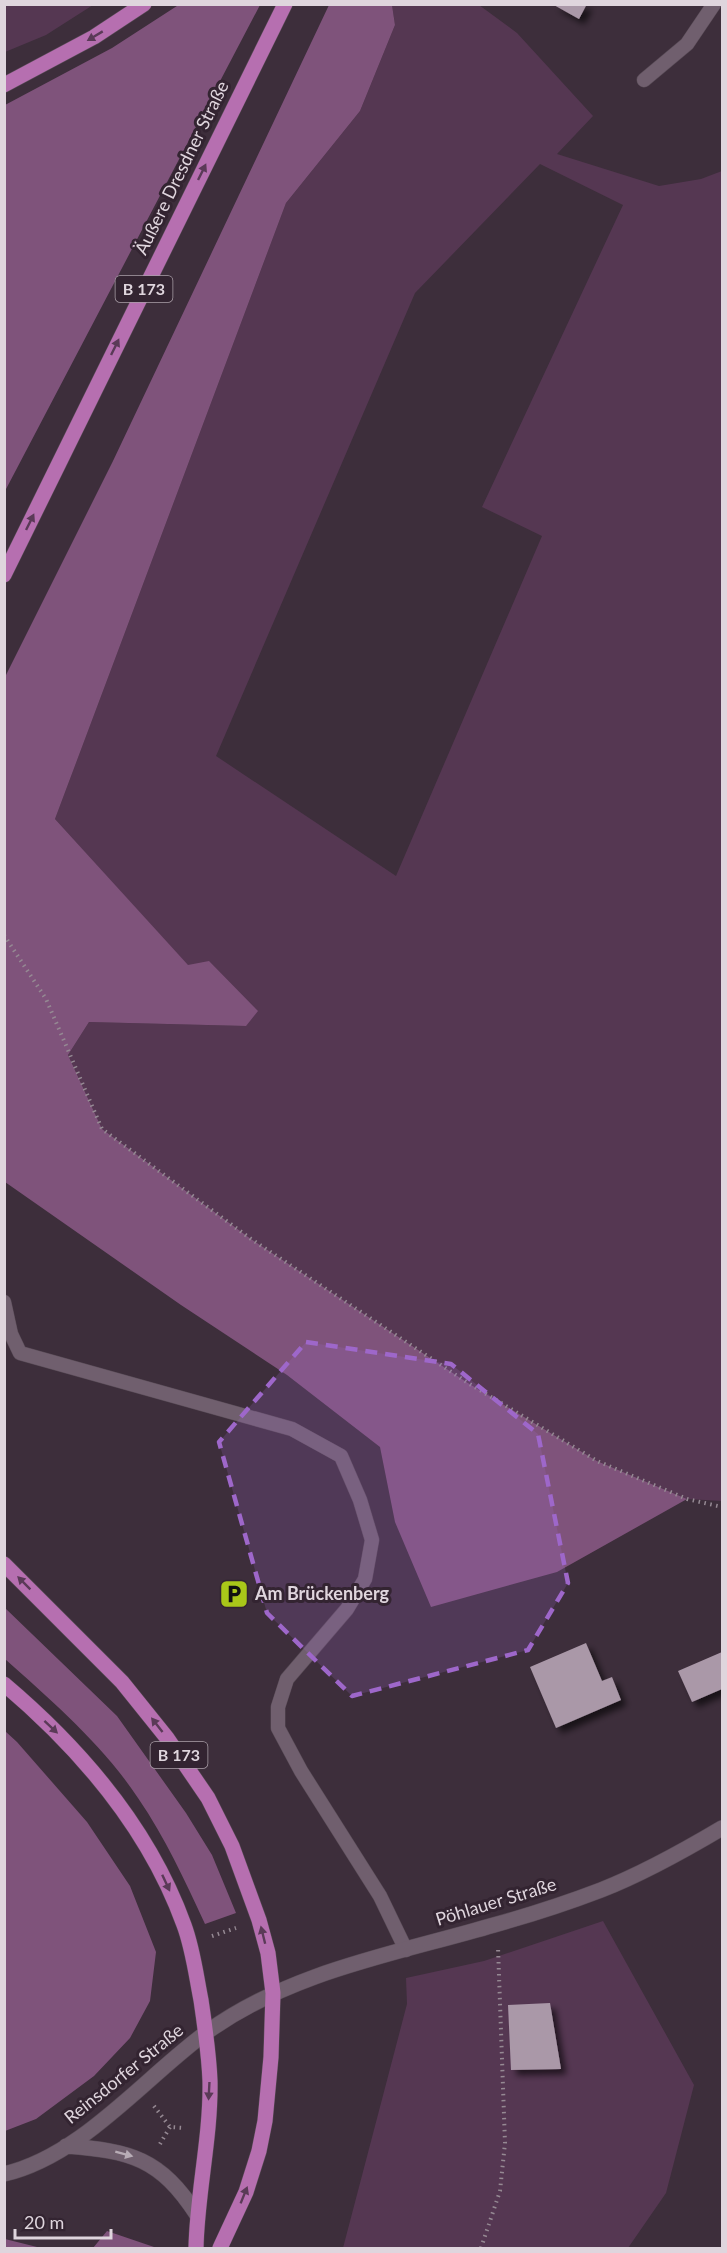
<svg xmlns="http://www.w3.org/2000/svg" width="727" height="2253" viewBox="0 0 727 2253" font-family="Lato,sans-serif">
<defs>
<filter id="shadow"><feDropShadow dx="5.5" dy="5.5" stdDeviation="3" flood-color="#0009"/></filter>
</defs>
<rect width="100%" height="100%" fill="#3d2e3b"/>
<path fill="#553752" fill-rule="evenodd" d="M5 4H93V5L46 35 5 52Z
M392 5H479L517 33 593 116 557 154 659 186 701 179 722 171V1501L687 1499 597 1461 468 1383 251 1239 102 1129 68 1055 89 1022 246 1026 188 966 55 819 286 203 360 111 395 25ZM540 164 623 205 482 507 542 536 396 876 216 756 415 293Z
M603 1921 694 2085 666 2193 628 2248H343L407 2004 406 1978 484 1961Z"/>
<path fill="#7f537b" d="M180 4 260 5 5 491V105L112 48Z
M329 5H392L395 25 360 111 286 203 55 819 188 965 209 961 258 1011 246 1026 89 1022 68 1055 102 1129 251 1239 468 1383 597 1461 687 1499 557 1572 431 1607 395 1522 380 1447 287 1375 181 1305 5 1182V677L113 461Z
M4 1607 117 1716 186 1813 212 1855 236 1913 205 1924C184 1879 166 1839 138 1798 103 1745 52 1701 5 1659Z
M5 1731 17 1742 87 1822 130 1886 156 1952 150 2001 130 2038 94 2076 36 2119 5 2131Z
M107 2231 154 2247V2248H93Z
M4 2239H5L41 2248H5Z"/>
<path fill="#aa98a8" filter="url(#shadow)" d="M552 4H587L579 19Z
M586 1643 602 1681 612 1677 621 1700 556 1728 530 1667Z
M722 1652V1689L692 1702 678 1671Z
M550 2003 561 2069 511 2070 508 2005Z"/>
<g fill="none" stroke-linecap="round" stroke-linejoin="round">
<g stroke="#584b56" stroke-width="15">
<path id="service" d="M644 80 687 44 714 4
M4 1302 11 1334 20 1353 292 1429 341 1456 360 1500 372 1540 365 1579 347 1609 287 1679 278 1707V1728L301 1771 380 1896 406 1950"/>
</g>
<g stroke="#584b56" stroke-width="16">
<path id="minor" d="M66 2146C131 2151 160 2158 197 2215
M4 2174C82 2156 145 2077 207 2032 292 1971 395 1954 494 1925 530 1915 567 1903 601 1890 642 1874 685 1850 722 1828"/>
</g>
<g stroke="#584b56" stroke-width="16">
<path id="primary" d="M4 85 94 37 144 4
M4 575 285 4
M4 1564 122 1682 167 1738 208 1798 232 1846 259 1920 268 1953 273 1993 271 2057 265 2121 259 2151 246 2192 220 2248
M4 1684C82 1750 149 1828 184 1925 193 1949 196 1975 201 2000 205 2027 209 2054 210 2081 211 2137 197 2193 196 2248"/>
</g>
<path stroke="#958993" stroke-width="4" stroke-dasharray="1.5 4.5" stroke-linecap="butt" d="M4 935 46 999 102 1129 251 1239 468 1383 597 1461 687 1499 722 1507
M212 1936 236 1928
M154 2106 170 2127 184 2128
M160 2144 170 2127
M481 2248 500 2191 505 2143 498 1947"/>
<use href="#service" stroke="#705f6e" stroke-width="14"/>
<use href="#minor" stroke="#705f6e" stroke-width="15"/>
<use href="#primary" stroke="#b66fb0" stroke-width="15"/>
</g>
<defs><path id="oneway-solid" d="M-6-.8H1V-3.2L6.5 0L1 3.2V.8H-6Z" transform="scale(1.5)"/></defs>
<g fill="#5a3a57">
<use href="#oneway-solid" transform="translate(95 36) rotate(149)"/>
<use href="#oneway-solid" transform="translate(202 172) rotate(-64)"/>
<use href="#oneway-solid" transform="translate(115 347) rotate(-64)"/>
<use href="#oneway-solid" transform="translate(30 522) rotate(-64)"/>
<use href="#oneway-solid" transform="translate(24 1583) rotate(-135)"/>
<use href="#oneway-solid" transform="translate(157 1725) rotate(-128)"/>
<use href="#oneway-solid" transform="translate(51 1727) rotate(43)"/>
<use href="#oneway-solid" transform="translate(166 1883) rotate(65)"/>
<use href="#oneway-solid" transform="translate(263 1935) rotate(-104)"/>
<use href="#oneway-solid" transform="translate(209 2091) rotate(93)"/>
<use href="#oneway-solid" transform="translate(244 2195) rotate(-68)"/>
</g>
<use fill="#b8acb6" href="#oneway-solid" transform="translate(124 2154) rotate(15)"/>
<path fill="#9e67ca" fill-opacity="0.2" stroke="#9e67ca" stroke-width="4.5" stroke-dasharray="12 8" stroke-linejoin="round" d="M306 1342 451 1364 538 1434 568 1583 528 1650 352 1696 267 1613 219 1442Z"/>
<defs>
<g id="parking-square" transform="scale(1.5)"><rect x="-9" y="-9" width="18" height="18" rx="4" fill="#a9c719" stroke="#332431"/><path d="M-3.5-5.5H1a3.5 3.5 0 0 1 0 7H-1V5.5H-3.5ZM-1-3.4V-.6H.8a1.4 1.4 0 0 0 0-2.8Z" fill="#111"/></g>
</defs>
<g fill-rule="evenodd">
<use href="#parking-square" x="234" y="1594"/>
</g>
<g text-anchor="middle" stroke-width="6" stroke-linejoin="round" paint-order="stroke">
<g fill="#332431" stroke="#aba0a9" stroke-width="1.5">
<rect x="115.5" y="276" width="57" height="26" rx="4.5"/>
<rect x="150.5" y="1742" width="57" height="26" rx="4.5"/>
</g>
<g font-size="16" font-weight="bold" fill="#dfd5dd">
<text x="144" y="295">B 173</text>
<text x="179" y="1761">B 173</text>
</g>
<g font-size="18" fill="#dfd5dd" stroke="#332431">
<text transform="translate(182 168) rotate(-64)" y="6">Äußere Dresdner Straße</text>
<text transform="translate(496 1902) rotate(-17)" y="6">Pöhlauer Straße</text>
<text transform="translate(124 2074) rotate(-39)" y="6">Reinsdorfer Straße</text>
</g>
<g font-size="18" font-weight="bold" fill="#dfd5dd" stroke="#332431" text-anchor="start">
<text x="255" y="1600">Am Brückenberg</text>
</g>
</g>
<rect width="727" height="2253" fill="none" stroke="#dfd5dd" stroke-width="12"/>
<path d="M15 2229v9h96v-9" fill="none" stroke="#dfd5dd" stroke-width="3"/>
<text x="24" y="2229" font-size="18" fill="#dfd5dd" stroke="#332431" stroke-width="4.5" paint-order="stroke">20 m</text>
</svg>
